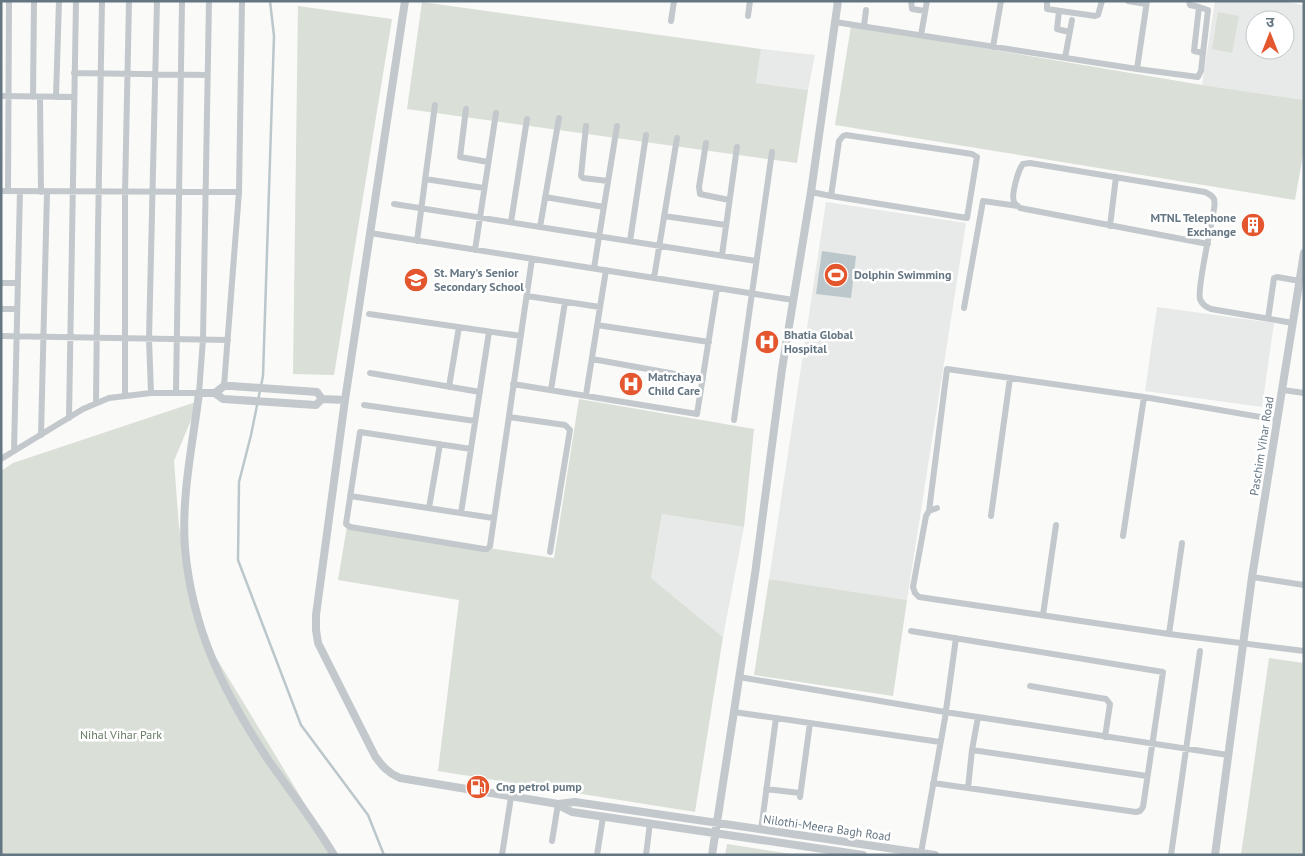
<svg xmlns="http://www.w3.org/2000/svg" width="1305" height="856" viewBox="0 0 1305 856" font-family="'PT Sans','Noto Sans Devanagari',sans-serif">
<rect width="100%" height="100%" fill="#fafaf8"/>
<path fill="#e8e9e9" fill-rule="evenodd" d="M1215 1H1278L1304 5V100L1202 85ZM1255 20H1285V50H1255Z
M761 49 815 55 808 90 756 83Z
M826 202 966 223 907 600 769 579Z
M1157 307 1274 323 1262 407 1145 391Z
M662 514 744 527 723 637 651 578Z"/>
<path fill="#dadfd7" d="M422 2 761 49 756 83 808 90 797 163 407 109Z
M298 6 392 19 334 375 293 374Z
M1218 12 1239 16 1232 53 1212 49Z
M851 26 1202 85 1304 100V149L1295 200 835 125Z
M579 399 754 429 744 527 662 514 651 578 723 637 695 812 438 771 459 600 338 580 347 526 554 558Z
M199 401 174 461 179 527 209 646 336 855H1V471L13 463Z
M769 579 907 600 893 696 754 675Z
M1269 658 1304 663V855H1241Z
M727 844 798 855H725Z"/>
<path fill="#bbc7cb" d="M822 251 856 256 851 298 816 294Z"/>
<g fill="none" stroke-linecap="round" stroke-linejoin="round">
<path stroke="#bbc7cb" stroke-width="2.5" d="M270 1 274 36 263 376 251 435 239 482 238 560 301 725 368 815 384 855"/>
<path stroke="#c3c8cc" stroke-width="6" d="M911 1 912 9 925 11
M1047 1V9L1095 16 1098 15 1102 1
M1128 1 1146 4
M1199 7 1208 10 1203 53
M1059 11 1057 29 1069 32
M748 16 750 1
M671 21 674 1
M835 22 1137 69 1198 77 1201 71 1203 53 1194 51 1199 7 1190 5 1189 1
M864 26 866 10
M921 35 927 1
M993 47 1001 1
M1065 58 1072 20
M1137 69 1147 1
M74 73 207 75
M1 96 74 97
M33 97 34 1
M40 97 41 192
M56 97 59 1
M466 109 460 157 488 162
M586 126 581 176 583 178 608 181
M706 143 699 187 700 194 729 200
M425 179 484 188
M1 191 239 192
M8 191 9 1
M811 192 831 196 967 218 977 157 972 154 846 135 843 136 839 141 831 196
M545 197 604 207
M394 204 756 261
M664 216 726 225
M511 222 527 119
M1110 226 1116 177
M540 227 559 118
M370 233 793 300
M417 241 435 105
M630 241 646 135
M1208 244 1020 208C1018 206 1015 204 1014 202 1011 195 1018 170 1023 164L1030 163 1205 192C1209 194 1212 195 1214 199 1216 205 1213 213 1212 219 1210 233 1197 289 1200 299 1202 305 1206 307 1211 309L1293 323
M475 250 496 113
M722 255 737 147
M594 268 617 126
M654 278 677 138
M1 283H18
M527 296 600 307
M964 308 983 201 1018 206
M1 309H17
M369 314 521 336
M1268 319 1274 278 1277 277 1300 281
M597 325 709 342
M1 336 228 340
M592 359 703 379
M370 373 480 392
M513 384 697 414 717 288
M224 386 239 192 242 1
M449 387 459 327
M551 390 565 302
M1283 390 1304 393
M176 392 182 1
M151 393 149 339 157 1
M125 395V193L129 1
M586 395 606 270
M96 402 98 230 102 1
M364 405 475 421
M509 417 565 425 570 430 550 552
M69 418 76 1
M734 420 772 152
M41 435 47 192
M471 449 360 432 346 524 350 527 484 549H487L490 546 532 259
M14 451 20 191
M1 459 83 409 109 398 151 393H199L203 339 209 1
M350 496 493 518
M429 508 440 444
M937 508 929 511 926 516 913 587 915 593 919 597 1169 634 1304 651
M929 511 947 369 1144 397 1278 420
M461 513 489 332
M991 516 1010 378
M1123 536 1144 397
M1252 577 1304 585
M1043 615 1056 525
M911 631 1163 672 1143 807 1140 811 1136 812 933 783
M1169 634 1182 543
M739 677 945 712 1228 755
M1030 686 1106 699 1110 704 1105 737
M734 712 940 742
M972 750 1147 776
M968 788 972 750 978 717
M766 789 800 793
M800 797 810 723
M761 830 776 718
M552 841 558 804
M921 853 945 718 956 638
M502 855 511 797
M597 855 603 817
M646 855 650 823
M1171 855 1200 651"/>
<path stroke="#c3c8cc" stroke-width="8" d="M405 1 345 400 316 615V630L318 643 375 756C382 766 388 773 400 778L558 804 575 802 935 855
M215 393 224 386H231L317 392 322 399
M558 805 572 812 863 855
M334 855C314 822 291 792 269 761 224 693 192 630 185 548 181 496 193 443 199 393H215L223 399 316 405 322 399 345 400
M712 855 755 574 782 369 811 192 838 1
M1215 855 1252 577 1304 253"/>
</g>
<defs>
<g id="building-disc" transform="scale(1.25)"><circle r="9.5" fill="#e4572e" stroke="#fff"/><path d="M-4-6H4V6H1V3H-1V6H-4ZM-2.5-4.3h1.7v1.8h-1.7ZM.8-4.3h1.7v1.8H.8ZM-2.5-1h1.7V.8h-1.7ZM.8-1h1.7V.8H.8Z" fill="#fff"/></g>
<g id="stadium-disc" transform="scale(1.25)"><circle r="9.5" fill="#e4572e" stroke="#fff"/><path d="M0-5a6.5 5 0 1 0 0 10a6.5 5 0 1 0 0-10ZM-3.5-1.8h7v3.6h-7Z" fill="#fff"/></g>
<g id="school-disc" transform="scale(1.25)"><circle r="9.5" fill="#e4572e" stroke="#fff"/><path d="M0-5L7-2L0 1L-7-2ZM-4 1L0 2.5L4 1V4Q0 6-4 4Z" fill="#fff"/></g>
<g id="hospital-disc" transform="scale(1.25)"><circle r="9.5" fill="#e4572e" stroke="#fff"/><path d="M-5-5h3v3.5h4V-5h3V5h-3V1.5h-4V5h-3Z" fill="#fff"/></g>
<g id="fuel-disc" transform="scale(1.25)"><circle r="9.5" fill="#e4572e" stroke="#fff"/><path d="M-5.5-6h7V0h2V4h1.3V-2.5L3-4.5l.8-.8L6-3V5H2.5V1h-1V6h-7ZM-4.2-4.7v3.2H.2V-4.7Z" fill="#fff"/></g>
</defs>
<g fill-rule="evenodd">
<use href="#building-disc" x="1253" y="225"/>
<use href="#stadium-disc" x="836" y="275"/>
<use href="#school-disc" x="416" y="280"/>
<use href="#hospital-disc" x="767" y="342"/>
<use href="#hospital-disc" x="631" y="384"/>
<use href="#fuel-disc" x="478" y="787"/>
</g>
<g text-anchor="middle" stroke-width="5" stroke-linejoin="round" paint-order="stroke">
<g font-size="12" font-weight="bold" fill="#657683" stroke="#fff" text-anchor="start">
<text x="1236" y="222" text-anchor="end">MTNL Telephone<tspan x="1236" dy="14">Exchange</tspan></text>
<text x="434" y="277">St. Mary's Senior<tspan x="434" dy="14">Secondary School</tspan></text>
<text x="854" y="279">Dolphin Swimming</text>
<text x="784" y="339">Bhatia Global<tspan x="784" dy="14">Hospital</tspan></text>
<text x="648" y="381">Matrchaya<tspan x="648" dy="14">Child Care</tspan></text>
<text x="496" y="791">Cng petrol pump</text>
</g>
<g font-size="12" fill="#657683" stroke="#fff">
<text transform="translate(1262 446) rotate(-81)" y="4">Paschim Vihar Road</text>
<text transform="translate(827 828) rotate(8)" y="4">Nilothi-Meera Bagh Road</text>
</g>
<g font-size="12" fill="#687a64" stroke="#fff">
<text x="121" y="739">Nihal Vihar Park</text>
</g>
</g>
<rect width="1305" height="856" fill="none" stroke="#657683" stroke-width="5"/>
<g transform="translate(1270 35)"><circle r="24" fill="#ffffff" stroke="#c1c8cd"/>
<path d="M0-4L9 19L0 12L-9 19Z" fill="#e4572e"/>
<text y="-8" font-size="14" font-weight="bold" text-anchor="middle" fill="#657683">उ</text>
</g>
</svg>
